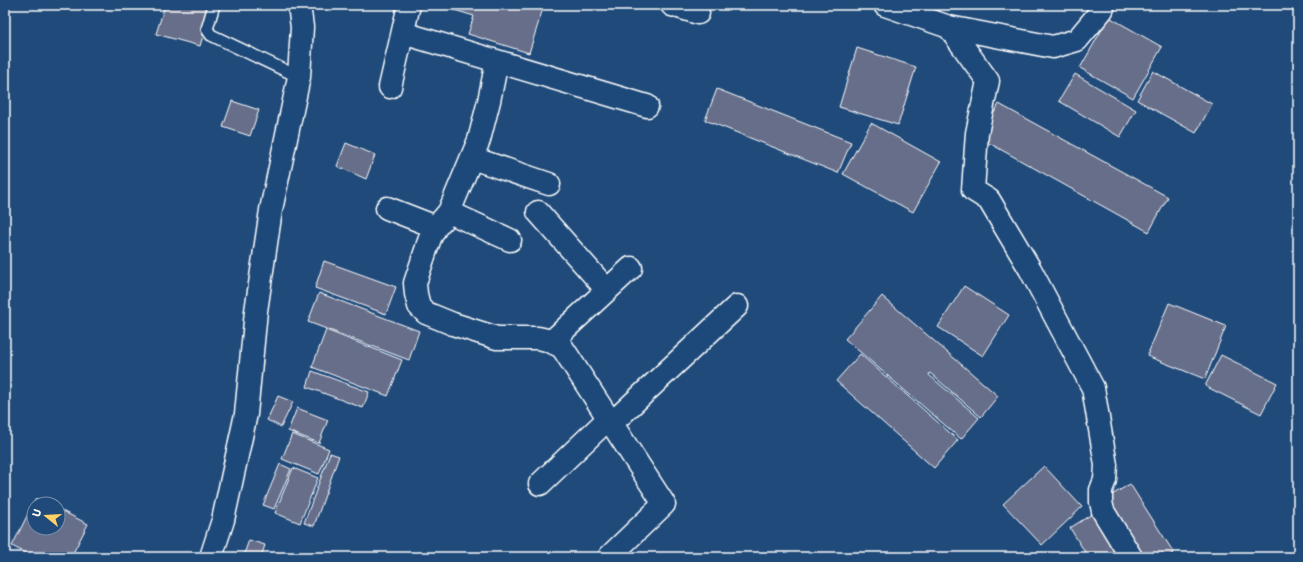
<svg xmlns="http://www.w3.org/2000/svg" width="1303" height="562" viewBox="0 0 1303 562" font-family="'Shantell Sans',sans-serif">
<rect width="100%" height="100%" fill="#1f4a7a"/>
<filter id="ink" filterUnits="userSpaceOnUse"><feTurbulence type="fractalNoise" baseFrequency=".025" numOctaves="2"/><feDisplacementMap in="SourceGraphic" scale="8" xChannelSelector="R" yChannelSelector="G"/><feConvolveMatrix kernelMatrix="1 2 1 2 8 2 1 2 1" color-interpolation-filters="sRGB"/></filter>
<g filter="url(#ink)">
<path fill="#666e8a" stroke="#fff" d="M165 5H212L200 46 156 34Z
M438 5H544L529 53 468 34 474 16Z
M1109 17 1162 47 1133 98 1080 68Z
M857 48 916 67 898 125 839 107Z
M1153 71 1212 104 1196 133 1137 100Z
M1075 74 1136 110 1120 137 1059 101Z
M717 89 851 142 838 173 705 120Z
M232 101 259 110 250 136 223 127Z
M999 104 1168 197 1149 232 980 138Z
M871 123 941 162 913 212 843 174Z
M346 143 375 155 366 179 337 166Z
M324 261 396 287 386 314 315 288Z
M964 286 1009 315 983 356 938 327Z
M319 293 419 331 409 360 308 322Z
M882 296 998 396 981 417 930 373 929 375 979 418 961 439 845 339Z
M1169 303 1226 326 1205 379 1147 356Z
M326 330 402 360 388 396 312 367Z
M860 354 958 440 934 468 836 381Z
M1221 355 1277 383 1261 414 1205 386Z
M312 371 369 392 363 408 307 387Z
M278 396 293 402 281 427 267 420Z
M297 408 328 420 319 443 288 431Z
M292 434 329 449 319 474 282 459Z
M330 453 339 456 314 526 304 523Z
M280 464 291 469 274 509 263 505Z
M1044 466 1082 507 1042 545 1003 504Z
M293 468 318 478 300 523 275 513Z
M1130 484 1174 553 1167 557H1138L1102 501Z
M36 498 49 504H34V528H58V509L88 524 71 557H33L12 546Z
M1097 511 1125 557H1088L1070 528Z
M249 540 265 545 261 557H243Z"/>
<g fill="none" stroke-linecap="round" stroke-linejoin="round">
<g stroke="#fff" stroke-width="14">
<path id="lane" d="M214 5 207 29 211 35 299 77"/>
</g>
<g stroke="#fff" stroke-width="25">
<path id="street" d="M672 5 698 13
M885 5 949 27 1053 47 1077 40 1102 10 1104 5
M949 27 988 81 977 133 973 190 989 200 1030 269 1093 388 1106 465 1105 480 1101 490V502L1103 511 1131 557
M403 33 647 106
M497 61 489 101 479 140 449 212 436 227 430 238 415 283 416 294 419 306 426 313 453 324 497 338H538L547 340 562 347 664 504 610 556
M390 87 409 5
M472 158 549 184
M387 208 436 227
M449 212 510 240
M538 212 607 290
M551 342 631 268
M612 423 737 306
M540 484 609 418"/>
</g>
<g stroke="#fff" stroke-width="25">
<path id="secondary" d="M211 557 223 520 246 414 256 311 271 210 299 77 302 27 299 5"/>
</g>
<use href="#lane" stroke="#1f4a7a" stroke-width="11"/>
<use href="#street" stroke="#1f4a7a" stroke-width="22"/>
<use href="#secondary" stroke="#1f4a7a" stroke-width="22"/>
</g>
</g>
<rect width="1303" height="562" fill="none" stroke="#1f4a7a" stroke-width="20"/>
<rect x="10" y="10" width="1283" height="542" fill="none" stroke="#fff" stroke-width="1.5" filter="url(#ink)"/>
<g transform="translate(46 516) rotate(288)"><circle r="19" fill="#1f4a7a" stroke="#7992af"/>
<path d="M0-3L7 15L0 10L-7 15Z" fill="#ffd166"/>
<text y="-6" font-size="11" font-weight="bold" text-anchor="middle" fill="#ffffff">U</text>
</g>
</svg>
